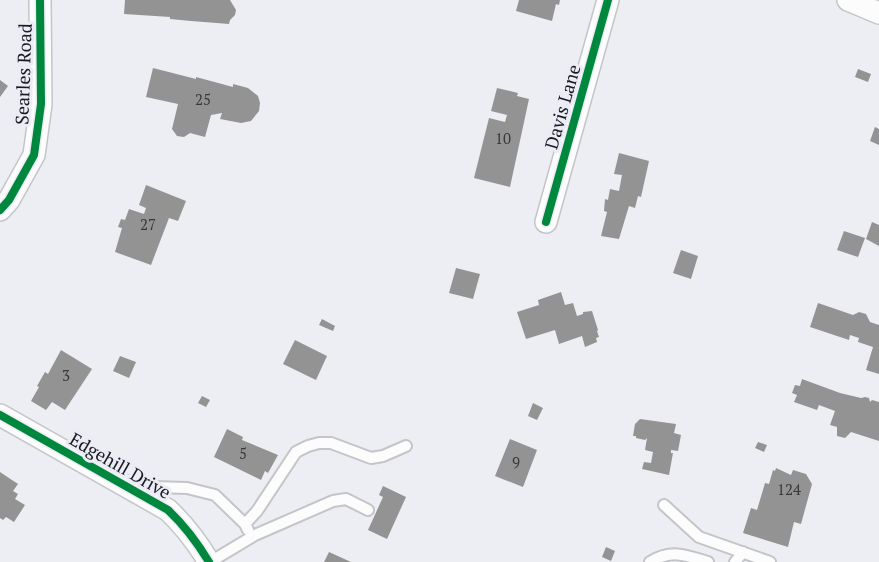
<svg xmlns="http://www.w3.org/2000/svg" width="879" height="562" viewBox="0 0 879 562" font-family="'PT Serif',serif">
<rect width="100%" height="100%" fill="#edeef3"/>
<path fill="#949394" d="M125 0H230L236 10 235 15 230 20 229 24 191 21 170 19V17L124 14Z
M519 0H560L559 5 556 4 552 21 516 11Z
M153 68 196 79V77L233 87V84L248 88 258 96 260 103 259 111 251 121 241 123 220 119 222 113 211 115 205 137 190 133 184 137 177 136 172 129 178 104 146 97Z
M858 69 871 74 868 82 855 77Z
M0 80 8 86 0 97Z
M497 88 518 93 517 96 529 99 510 187 474 178 489 118 505 122 507 115 491 111Z
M875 127 879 129V145L870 141Z
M619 153 649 161 641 197 638 196 635 208 629 206 619 239 601 236 607 212 604 211 605 199 608 200 610 189 619 191 622 175 614 174Z
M146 185 186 201 178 221 169 218 151 265 115 252 122 228 118 227 121 219 125 220 129 209 144 214 146 208 139 205Z
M872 222 879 225V246L866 239Z
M844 231 865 238 858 257 837 250Z
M681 250 698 256 691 279 673 273Z
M456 268 480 274 473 299 449 293Z
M561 292 565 305 573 303 577 316 583 314V312L592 311 598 330 597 331 599 337 596 338 597 342 585 347 582 336 559 344 555 330 526 339 517 312 539 305 538 300Z
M818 303 853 315 859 312 866 314 870 322 879 325V374L866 370 873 347 858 342 859 338 850 335 849 340 810 327Z
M322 319 335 326 333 331 319 325Z
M295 340 327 356 316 380 283 364Z
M61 350 92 369 65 410 52 402 46 410 31 401 39 387 37 386 45 372 48 374Z
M120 356 136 362 129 378 113 371Z
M802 379 840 393 861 398 865 397 869 398 870 402 872 400 879 402V441L851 432 845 438 837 436V427L830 425 835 411 819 405 817 410 794 402 797 395 792 393 795 385 800 386Z
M202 396 210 400 206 407 198 403Z
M533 403 543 408 537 420 528 416Z
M640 419 676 424 674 433 681 435 678 451 671 450V453H673L669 475 642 469 644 462 651 463 653 452 645 450 647 438 645 440 636 438V436H633L635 424Z
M227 429 243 437 242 440 278 455 268 473 265 471 261 480 214 457Z
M510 439 537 450 523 487 495 476Z
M758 442 767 445 764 452 755 448Z
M776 468 791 475 793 470 806 474 812 484 801 524 794 522 788 547 743 533 751 508 757 510 765 483 769 484 773 470 775 471Z
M0 472 18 484 13 491 18 494 15 499 25 505 14 522 6 517 3 520 0 518Z
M383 486 406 497 387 539 368 530 383 497 379 495Z
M606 547 615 551 611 561 602 557Z
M329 552 351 562H324Z"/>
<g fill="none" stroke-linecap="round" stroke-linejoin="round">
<g stroke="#c4c5c9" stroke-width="14">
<path id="service" d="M141 494 154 487 187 488 215 495 245 524 248 530
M664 505 699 537 770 562
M245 524 257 511 296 452 308 446 319 443H331L371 458 383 456 406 446
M210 562 255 535 333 501 346 499 368 510
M650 562C671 549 686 555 708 562
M735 562 743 552"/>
</g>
<g stroke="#c4c5c9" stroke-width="24">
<path id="minor" d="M848 0 879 13
M0 210 9 200 34 155 41 104 40 0
M546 222 608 0
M0 415 168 510C185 526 197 542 209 562"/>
</g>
<use href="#service" stroke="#fcfcfd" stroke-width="10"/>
<use href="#minor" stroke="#fcfcfd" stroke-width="21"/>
<g stroke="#ebecf5" stroke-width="11">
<path id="cycleway" d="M0 210 9 200 34 155 41 104 40 0
M546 222 608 0
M0 415 168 510C185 526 197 542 209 562"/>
</g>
<use href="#cycleway" stroke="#00873e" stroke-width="8"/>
</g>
<g text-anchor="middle" stroke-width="6" stroke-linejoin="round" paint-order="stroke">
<g font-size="15" fill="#38383b">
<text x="203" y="105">25</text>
<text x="503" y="144">10</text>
<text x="148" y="230">27</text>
<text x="66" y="381">3</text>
<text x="243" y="459">5</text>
<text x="516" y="468">9</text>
<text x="789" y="495">124</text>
</g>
<g font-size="18" fill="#191a1d" stroke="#ebecf5">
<text transform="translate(24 74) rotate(-88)" y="6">Searles Road</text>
<text transform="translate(563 107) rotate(-74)" y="6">Davis Lane</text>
<text transform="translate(120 466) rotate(30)" y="6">Edgehill Drive</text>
</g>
</g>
</svg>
